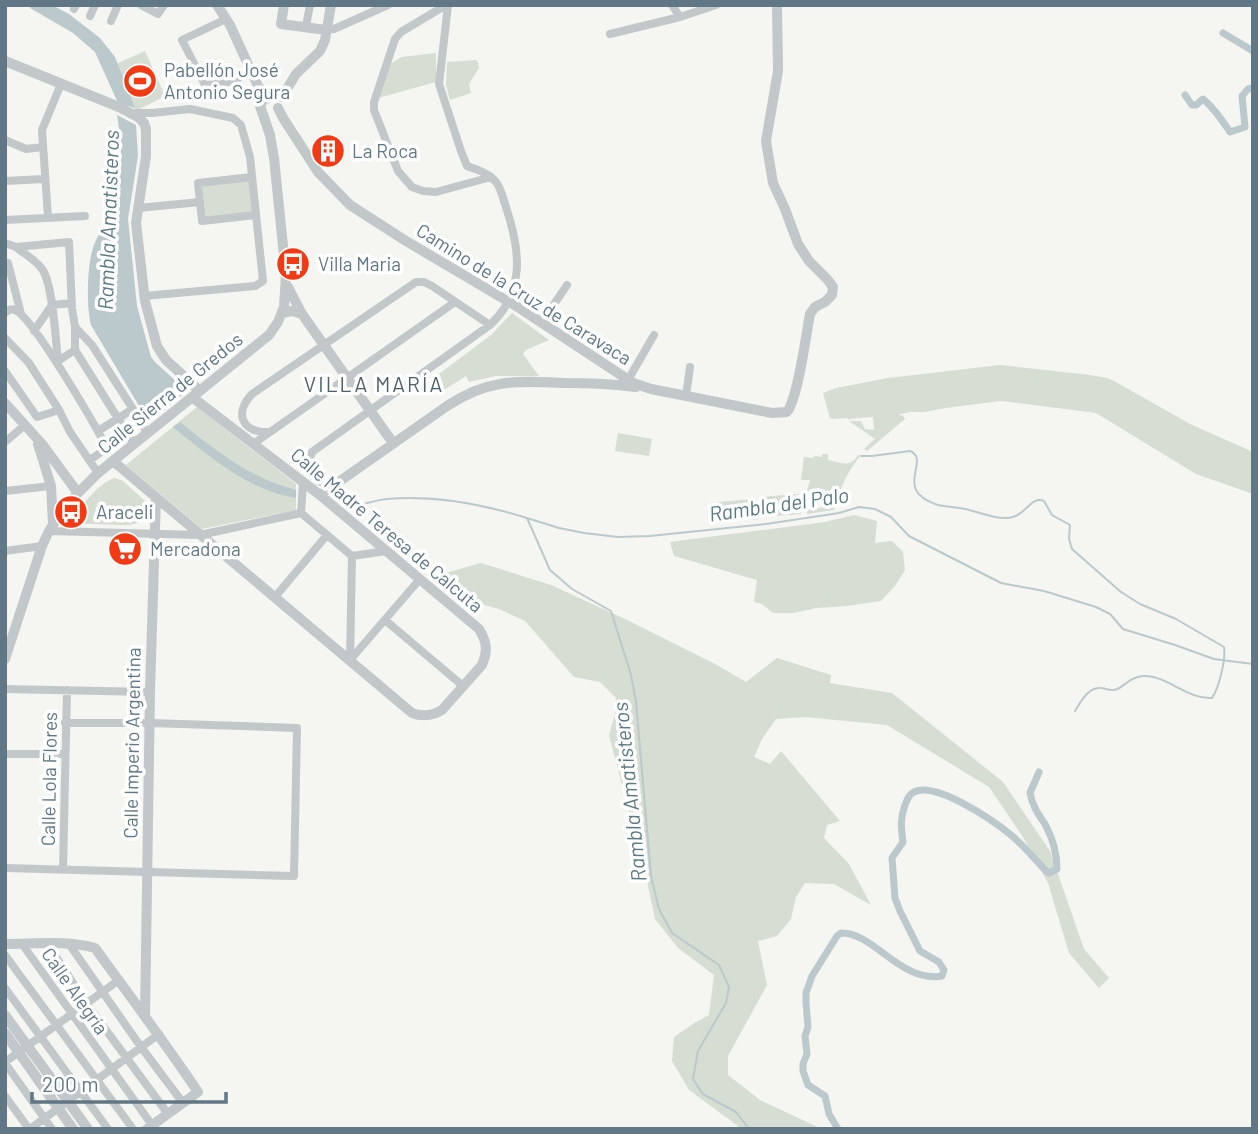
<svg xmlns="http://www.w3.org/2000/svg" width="1258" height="1134" viewBox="0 0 1258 1134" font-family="Barlow,sans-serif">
<rect width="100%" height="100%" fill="#f5f5f1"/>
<path fill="#d6ddd2" d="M145 51 165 96 136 111 114 65Z
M436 53V82L378 98 390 64 402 57Z
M476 60 478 62 479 68 469 84 471 93 450 100 446 85 447 62Z
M249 180 253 213 206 218 202 185Z
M512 313 549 340 526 350 523 354 539 376H496L469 382 466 376 444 390 435 377 491 335Z
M1000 365 1090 375 1107 378 1114 381 1190 424 1253 452V494L1196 474 1096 413 1010 402 1000 401 945 408 925 412H910L900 414V416L903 415 904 418H906L867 451 864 449 875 439 849 421H861L865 429 874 430 873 417 848 419 847 418 833 419 830 418 823 393 836 388 888 378Z
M197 407 296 484V510L202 529 126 465Z
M618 433 652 439 649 456 615 451Z
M822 454H828V460C840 462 850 469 858 455L860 456C846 473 840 490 834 510L807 514V509L827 507 825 489 807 491 810 480H801L804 457 813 458 814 456 822 457Z
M115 478 123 481 145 501C149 525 135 525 116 525 106 524 96 524 86 524 79 522 77 515 79 509 89 497 101 482 115 478Z
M799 494 801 514 762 517 760 497Z
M756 499 758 519 719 522 717 502Z
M854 515 877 521 875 543 892 541 903 552 905 570 895 586 881 601 847 606 816 608 794 613H773L762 604 754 602 757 580 674 556 670 542 825 522Z
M481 563 551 585 625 619 715 664 746 682 777 658 831 675 830 683 892 693 1003 782 1050 851 1084 949 1109 978 1099 988 1069 953 1048 883 1023 837 989 787 887 725 805 717 776 719 762 739 754 757 770 764 781 751 840 821 827 825 824 838 849 864 871 905 834 884 805 883 796 897 791 919 777 936 758 941 767 985 728 1056V1075L760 1100 822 1129H738V1126L689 1090 672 1061 674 1037 696 1022 709 1015 714 975 678 948 655 919 647 881 609 735 615 714 616 698 600 682 574 677 525 621 499 609 463 599 442 574Z"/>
<path fill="#bbc8cc" d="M32 5H52L69 14 100 38 115 57 135 108 118 103 95 52 73 33 30 8Z
M117 115 136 125 138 156 128 219 137 306 151 357 156 363 187 391 155 418 146 415 139 406 91 325C86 306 87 263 94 245 100 230 110 216 115 201 123 173 122 143 117 115Z
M180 422C215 450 251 479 296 490V498C248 490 210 457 173 427Z"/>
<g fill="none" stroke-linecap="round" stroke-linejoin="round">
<path stroke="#bbc8cc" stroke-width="2" d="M861 456H872L910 451C932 460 891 490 938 505 947 507 956 507 965 509 980 512 998 521 1013 517 1027 513 1031 496 1044 501L1052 515 1070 525 1069 539 1072 549 1121 592 1140 604 1176 619 1224 647C1226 659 1219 688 1212 698 1188 700 1167 675 1143 676 1128 677 1123 689 1114 690 1108 691 1104 687 1098 688 1087 689 1080 703 1075 711
M355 506C365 504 376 500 387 499 434 495 482 504 527 518L550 570 572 589 611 611 631 675 636 702 651 876 659 909 672 933 719 965 729 987 726 1003 698 1051 693 1079 703 1094 736 1112 749 1129
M527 518 559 528 584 533 618 537 650 536 766 524 839 513 859 507 875 509 891 517 909 536 1001 583 1044 591 1096 607 1110 614 1123 629 1175 645 1214 659 1253 664"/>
<path stroke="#bbc8cc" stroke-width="7" d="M1223 33 1253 51
M1185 95 1192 105H1196L1203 99C1214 108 1222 120 1230 132L1245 127 1242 96 1248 89 1253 88
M838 1129 829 1114 825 1096 808 1085 803 1071V1064L807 1054 805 1036 808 1027 806 1003V993L812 976 837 936 841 933C874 932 900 983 942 976L944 970 939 962 920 951 900 911 895 898 892 858 903 842C901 828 900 818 905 805 907 800 909 794 914 792 936 781 994 821 1011 835 1023 845 1034 858 1045 870L1049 873 1057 869C1057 854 1052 837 1045 824 1038 814 1032 805 1030 793L1039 772"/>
<path stroke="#c2c7ca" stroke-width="8" d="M141 5 158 14 164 5
M446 5 401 32 395 39 374 102V110L398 171 412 187 423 191 436 192 491 177
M672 5 680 17
M74 9 76 5
M90 16 95 5
M226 19 182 40 205 85 229 82 252 72
M111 21 118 5
M306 26 310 5
M326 30 334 29 388 5
M610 34 680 17 716 5
M131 113H152L190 109 233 118 241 125 250 157 263 281 255 286 144 296
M5 140 26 149 43 147
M252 177 198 183 202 221 256 215
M5 181 44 179
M138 208 200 202
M48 217 42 130 61 84
M5 220 85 216
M5 243 16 247 69 242 72 308 75 327 92 345 138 417 147 433
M16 247C24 254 36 260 42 269 53 283 56 343 58 362
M8 263 21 314
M5 313C9 310 10 308 15 310 33 317 96 427 107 448L90 460
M542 322 567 285
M75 327V350L134 444
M34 331 52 305 72 303
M5 338 29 363 59 410 70 432 98 473
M58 361 75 350
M5 371 37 417 59 410
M628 380 654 335
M686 396 690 367
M98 431 133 409
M269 432C243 433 233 414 252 394L416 282H424L432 286 490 325
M5 442 25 425
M253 444 455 302
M303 482 301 513 352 556 386 551
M337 482C315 488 306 471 312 452L490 325C526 292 520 249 506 207 503 199 501 188 496 182 489 173 477 170 467 166L461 151 439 84 448 5
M5 491 51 486
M49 531 200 535 301 513
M5 551 42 546
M275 597 327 535
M385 620 463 686
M350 660 420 579
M350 660 352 556
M5 689 150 692
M5 754H65
M5 868 294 876 297 728 150 723H65
M63 869 67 690
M47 943 86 1003 168 1114
M22 944 152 1125
M69 944 141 1047 183 1103
M5 955 133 1129
M5 988 108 1129
M5 1062 119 980
M5 1063 52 1129
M5 1096 29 1129
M30 1129 159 1034"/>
<path stroke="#c2c7ca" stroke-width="10" d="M217 5 230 25 258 86 268 98
M284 5 281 24 326 30
M5 61 119 107 138 117 144 123 146 129V156L136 223 145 301 157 346 166 360 200 391
M282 97 296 74 320 51 325 40 331 5
M278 108 283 118 318 172 350 205 406 241 521 309 633 383 651 389 772 413 787 412C798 398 806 335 810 314L815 307 825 302 832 295 833 287 827 279 809 261 798 244 785 209 773 183 766 141 778 71 777 5
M282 313 292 311 302 314 288 287
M302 314 393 443
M5 403 42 444 78 493
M38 444 51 486 53 523
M113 461 412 713C423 717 432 716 442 710L482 665C488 651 487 642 479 629L320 495 192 397
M320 495 447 406C489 378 518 381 566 383 589 383 613 384 636 387
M5 659 42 546 49 531 62 511 78 493 98 473 269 335 278 322 284 307 286 275 274 158 270 135 260 106 264 99 284 94
M5 944C35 944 67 940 95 948 130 996 165 1043 198 1092L147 1129
M5 1015 88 1129
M145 1017 150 692 156 497
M5 1033 73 1129"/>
</g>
<defs>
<g id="stadium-disc" transform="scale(1.75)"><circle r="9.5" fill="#f23b14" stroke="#fff"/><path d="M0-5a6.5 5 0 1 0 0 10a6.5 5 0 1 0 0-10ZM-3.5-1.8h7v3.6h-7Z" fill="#fff"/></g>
<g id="building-disc" transform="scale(1.75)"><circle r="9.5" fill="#f23b14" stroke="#fff"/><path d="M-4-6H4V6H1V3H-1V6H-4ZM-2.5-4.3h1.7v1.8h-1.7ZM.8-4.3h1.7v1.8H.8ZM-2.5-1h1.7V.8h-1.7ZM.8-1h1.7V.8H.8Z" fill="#fff"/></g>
<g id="bus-disc" transform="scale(1.75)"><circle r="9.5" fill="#f23b14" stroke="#fff"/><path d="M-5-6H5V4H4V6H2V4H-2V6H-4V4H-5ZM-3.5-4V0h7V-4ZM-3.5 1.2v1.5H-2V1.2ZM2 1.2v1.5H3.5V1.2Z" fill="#fff"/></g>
<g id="supermarket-disc" transform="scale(1.75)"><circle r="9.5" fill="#f23b14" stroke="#fff"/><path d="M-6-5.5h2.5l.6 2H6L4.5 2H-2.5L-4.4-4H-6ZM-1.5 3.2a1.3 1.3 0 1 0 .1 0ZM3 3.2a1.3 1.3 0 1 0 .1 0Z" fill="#fff"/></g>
</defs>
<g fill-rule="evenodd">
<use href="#stadium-disc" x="140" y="81"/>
<use href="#building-disc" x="328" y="151"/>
<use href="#bus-disc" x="293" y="264"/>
<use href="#bus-disc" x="71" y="512"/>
<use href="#supermarket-disc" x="125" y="549"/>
</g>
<g text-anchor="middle" stroke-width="7" stroke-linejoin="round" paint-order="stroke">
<g font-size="19" fill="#617785" stroke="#fff" text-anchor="start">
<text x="164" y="77">Pabellón José<tspan x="164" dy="22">Antonio Segura</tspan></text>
<text x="352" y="158">La Roca</text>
<text x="318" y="271">Villa Maria</text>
<text x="96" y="519">Araceli</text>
<text x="150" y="556">Mercadona</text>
</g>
<g font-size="19" fill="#617785" stroke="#fff">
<text transform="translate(524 294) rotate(32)" y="7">Camino de la Cruz de Caravaca</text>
<text transform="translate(170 393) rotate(-39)" y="7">Calle Sierra de Gredos</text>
<text transform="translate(387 530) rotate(40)" y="7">Calle Madre Teresa de Calcuta</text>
<text transform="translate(132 743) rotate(-89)" y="7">Calle Imperio Argentina</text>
<text transform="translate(49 779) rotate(-89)" y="7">Calle Lola Flores</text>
<text transform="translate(75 991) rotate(55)" y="7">Calle Alegría</text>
</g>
<g font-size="21" font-style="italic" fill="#5d7a82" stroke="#fff">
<text transform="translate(109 220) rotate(-88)" y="7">Rambla Amatisteros</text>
<text transform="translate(779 505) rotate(-8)" y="7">Rambla del Palo</text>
<text transform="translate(630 792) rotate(-96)" y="7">Rambla Amatisteros</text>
</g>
<g font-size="21" letter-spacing="2" fill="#506069" stroke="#fff">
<text x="374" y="392">VILLA MARÍA</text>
</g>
</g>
<rect width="1258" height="1134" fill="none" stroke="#617785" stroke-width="14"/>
<path d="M32 1092v10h194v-10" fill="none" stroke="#617785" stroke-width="3.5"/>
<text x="42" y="1092" font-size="21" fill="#617785" stroke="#ffffff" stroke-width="5" paint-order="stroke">200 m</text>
</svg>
